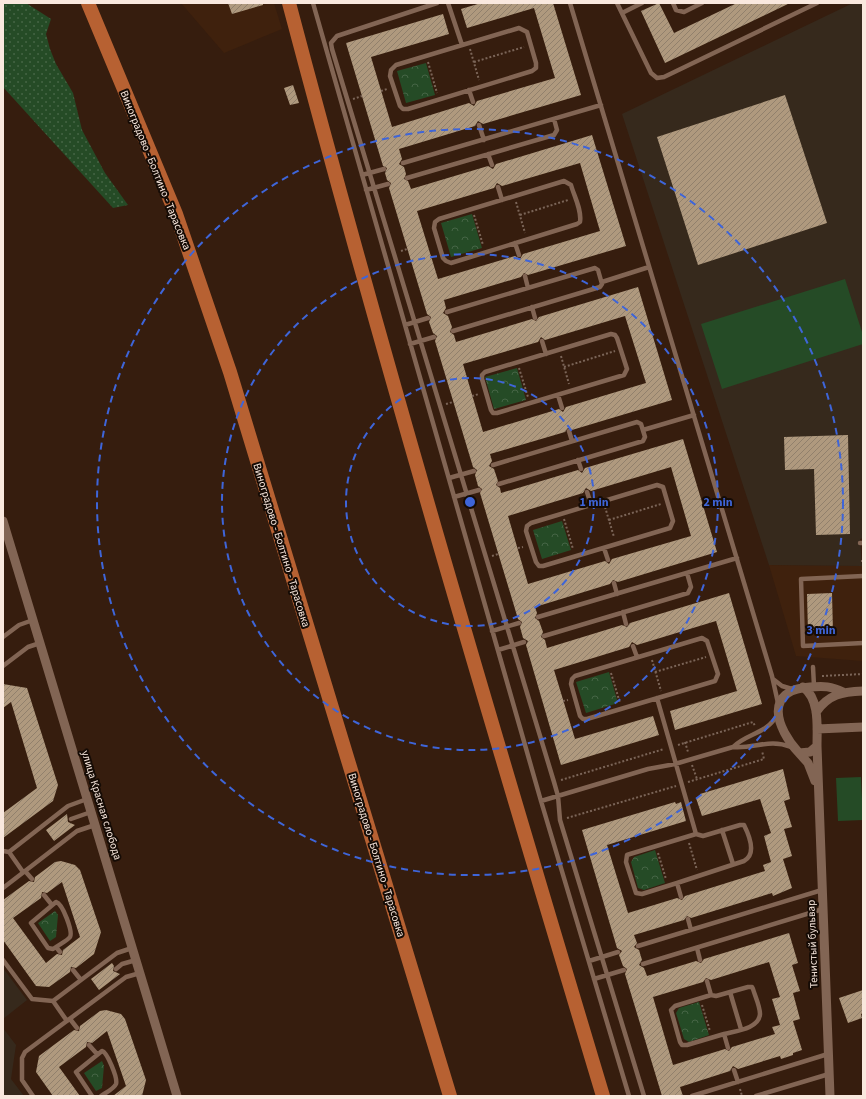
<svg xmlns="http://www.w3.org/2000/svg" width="866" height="1099" viewBox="0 0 866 1099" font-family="'Source Sans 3',sans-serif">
<defs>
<pattern id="grass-dots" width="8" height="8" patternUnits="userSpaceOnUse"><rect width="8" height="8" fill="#254b26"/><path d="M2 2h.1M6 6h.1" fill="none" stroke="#456545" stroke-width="1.8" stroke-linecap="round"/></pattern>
<pattern id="park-crowns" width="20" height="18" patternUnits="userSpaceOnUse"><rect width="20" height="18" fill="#254b26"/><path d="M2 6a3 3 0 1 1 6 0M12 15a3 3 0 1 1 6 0" fill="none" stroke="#456545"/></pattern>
<pattern id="building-hatch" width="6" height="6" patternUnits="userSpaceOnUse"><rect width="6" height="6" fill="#af997e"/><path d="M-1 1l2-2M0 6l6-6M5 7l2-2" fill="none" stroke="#91806c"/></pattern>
</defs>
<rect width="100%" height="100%" fill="#361d0e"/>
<path fill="#3f210d" d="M181 3H274L282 29 224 53Z
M769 565 863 566V661L796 656Z"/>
<path fill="#36291c" d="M853 3H863V538L860 539 862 566 769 565 622 114Z
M3 968 27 1000 3 1019Z
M3 1028 16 1045 11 1079 24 1096H3Z"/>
<path fill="url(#grass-dots)" d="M3 3H26L51 19 46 34 50 49 56 64 73 93 82 130 105 173 128 205 113 208 3 87Z"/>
<path fill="url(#park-crowns)" d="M426 63 435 95 406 103 397 71Z
M472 214 482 248 451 257 441 223Z
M517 368 526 400 494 409 485 377Z
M562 521 571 550 542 559 533 530Z
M609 672 618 703 586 713 576 682Z
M655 850 665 883 644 890 638 888 631 862 634 857Z
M55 911 58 915 56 937 50 941 38 923Z
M699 1002 709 1035 689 1042 684 1039 676 1013 679 1008Z
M102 1061 104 1066 102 1088 96 1091 84 1073Z"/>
<path fill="#254b26" d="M845 279 863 335V344L722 389 701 324Z
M861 777 863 820 838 821 836 778Z"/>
<path fill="url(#building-hatch)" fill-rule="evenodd" d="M228 3H263V5L232 14Z
M481 3H553L581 95 483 124 478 121 475 126 399 149 402 159 399 164 404 167 406 174 404 179 408 181 411 189 488 166 493 169 496 164 592 135 626 246 528 275 524 273 521 277 444 300 446 308 443 313 448 316 452 327 450 332 454 335 456 342 532 319 536 321 539 317 638 287 672 400 572 430 568 428 565 432 490 454 492 461 489 466 494 469 498 481 496 485 500 488 501 493 578 470 582 473 585 468 683 439 717 552 618 582 613 580 610 584 535 607 537 613 535 618 539 621 543 632 541 637 545 640 547 648 622 625 627 627 630 623 729 593 762 704 675 730 670 711 737 691 716 621 637 645 632 642 629 647 554 670 575 739 653 716 659 735 561 765 526 645 528 641 523 638 520 627 522 622 518 619 480 493 482 489 478 486 475 475 477 470 473 467 435 341 437 336 433 333 429 322 431 317 427 314 389 188 391 183 387 180 385 173 387 168 383 166 346 43 443 14 449 34 371 57 392 127 469 103 474 106 477 101 555 78 534 8 467 28 461 9ZM580 163 600 231 523 254 520 259 515 256 438 279 417 211 494 188 497 183 502 186ZM625 316 646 383 566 407 563 412 559 409 483 432 463 364 538 342 541 337 545 340ZM671 467 691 536 612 559 609 564 605 561 528 584 508 516 583 493 586 488 591 491Z
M659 3 674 33 737 3H790L665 63 641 11Z
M293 85 299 103 290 105 284 88Z
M785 95 827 223 698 265 657 137Z
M848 435 850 534 816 535 814 469 785 470 784 437Z
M832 593 833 632 808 633 807 594Z
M3 684 27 688 58 785 53 801 3 838V813L37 788 11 702 3 708Z
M783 769 790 799 784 801 792 827 784 829 792 856 783 859 792 888 773 896 772 893 691 918 687 916 684 920 634 935 637 943 634 947 639 950 642 960 639 965 644 968 647 976 696 961 701 963 704 959 789 933 798 963 792 965 800 991 793 993 800 1019 793 1021 802 1050 793 1053V1055L781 1059 780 1056 738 1069 733 1066 730 1071 680 1087 683 1096H662L625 974 627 969 623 966 619 955 622 951 617 948 582 830 675 802 676 804 681 802 686 821 607 845 628 913 677 898 682 900 685 896 765 871 763 865 771 862 764 836 771 833 760 799 702 816 696 798 700 796V794ZM769 962 780 997 772 999 780 1025 772 1027 775 1034 732 1047 729 1051 725 1049 673 1065 653 997 703 982 706 978 711 980Z
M67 814 68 822 75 825 54 841 46 830Z
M61 861 75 865 80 870 101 932 94 954 76 968 71 967 70 972 49 987 36 986 3 940V900L29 881 34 882 35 877 55 862ZM62 882 80 937 63 950 62 955 57 954 46 963 13 918 41 898 42 892 47 893Z
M112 963 114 966 113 971 120 974 99 990 91 979Z
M863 990V1013L861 1014 862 1018 848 1023 839 998Z
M106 1010 121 1014 125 1019 146 1080 142 1096H113L126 1086 107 1031 92 1043 87 1042 86 1047 59 1067 80 1096H53L36 1072 39 1056 74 1030 79 1031 80 1026 100 1011Z"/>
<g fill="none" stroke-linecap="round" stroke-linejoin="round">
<path stroke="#7b6558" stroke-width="2" stroke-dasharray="2 2" stroke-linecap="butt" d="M470 49 479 80
M428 62 437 93
M474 62 524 47
M381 91 387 89
M353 99 362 96
M516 202 525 233
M474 215 483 245
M520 215 568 200
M401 251 407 249
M561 356 569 384
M564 367 615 351
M519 368 528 397
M472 396 479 394
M446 404 453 402
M605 507 614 537
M564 519 573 549
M609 520 661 504
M518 548 523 547
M492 556 498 554
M861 561H863
M652 660 661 691
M655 672 706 657
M611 673 620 703
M822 676 863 674
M563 701 568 700
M685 742 688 752
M678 745 753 722 755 726
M692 765 697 779
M561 780 664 749
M688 782 764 759 762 751
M567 818 676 786
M689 843 697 870
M658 853 666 879
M702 1005 710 1031
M740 1089 742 1096"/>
<path stroke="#826554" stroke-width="4.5" d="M313 3 541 801 629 1096
M437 3 337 36 331 43 332 49 554 782 558 796 560 820 644 1096
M448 3 462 45
M570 3 772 676 778 703
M617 3 651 73 657 78 664 77 817 3
M673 3 676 10 684 12 702 3
M622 13 642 3
M519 28 527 32 536 63V68L532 71 408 109H403L400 106 390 76 391 70 396 65Z
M469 90 473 102
M479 125 484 140
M488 154 492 165
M403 163 601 105
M362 175 384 169
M407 178 554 135 557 130 554 119
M564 181 571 185C574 196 582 210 580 222L577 224 451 263 446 261 443 258 434 228 435 222 439 219Z
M498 187 502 200
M366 190 388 184
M515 243 519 255
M525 276 528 288
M602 282 649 267
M532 307 535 318
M447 312 595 268 598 270 602 284 600 287 453 331
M405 325 428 318
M611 334 615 335 617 338 627 369 624 375 497 413H493L491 410 482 379V375L485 372Z
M542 341 546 354
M410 344 434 337
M558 395 562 408
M643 430 694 415
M569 431 572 441
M578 460 581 469
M493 465 637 422 641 424 645 437 643 441 499 484
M449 478 474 471
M657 485 663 487 673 521 670 528 543 566H539L536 562 526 531 527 526 531 523Z
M587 492 591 504
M454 497 479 490
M860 543H863
M604 548 608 560
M863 576 801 579 803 646 863 643
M614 583 617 594
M623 612 626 624
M538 617 737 558
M492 631 519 623
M544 636 688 593 691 587 687 573
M3 637 19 625 33 620
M702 638 707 641 718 674 715 681 587 719H583L580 716 571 684 572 679 575 676Z
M633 646 637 657
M498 650 524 642
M3 666 28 647 40 643
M813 667 814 686
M773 679 782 686 792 689
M657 698 696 834 630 854 627 855 626 862 636 893 642 894 677 883 681 897
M733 747C747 733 767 734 777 715
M541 801 648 769 675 764 733 747C755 749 769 738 791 747
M71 819 91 812
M722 830 733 864
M3 851 9 852 68 806 87 799
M9 852 23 872
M25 871 32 879
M677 883 744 861C757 854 749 835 744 825H740L703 836 696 834
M3 888 77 831 95 825
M44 895 52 905
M688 919 691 930
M638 946 822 890
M56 947 53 949 48 948 31 923 56 902C63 904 73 932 70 937 67 941 60 944 56 947L60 952
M697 948 700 960
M3 960 32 999 53 1001 117 953 132 948
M589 961 618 952
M643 964 823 909
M116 969 122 964 136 960
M73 970 81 980
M594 979 624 970
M707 981 711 995 675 1006 671 1010 680 1042 682 1045H687L724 1034 728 1048
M730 992 741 1029
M711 995 716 996 748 987H752L753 989C755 996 760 1006 760 1014 759 1029 735 1031 724 1034
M53 1001 67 1021
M70 1019 77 1028
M89 1045 97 1054
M734 1070 738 1082
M33 1096 22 1080V1058L25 1052 126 977 140 973
M92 1096 76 1072 102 1051C107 1052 118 1078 116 1084 114 1089 105 1093 101 1096
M692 1096 828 1054
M756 1096 829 1074"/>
<path stroke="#826554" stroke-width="9" d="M3 521 177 1096
M803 687C820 699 817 727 817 746L810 752 799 753C776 728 763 690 810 687 824 686 831 686 843 692
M816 712C829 694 842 692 863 691
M817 729 863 727
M817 746 830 1096
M799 753 808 763 815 781"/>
<path stroke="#b76132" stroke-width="14" d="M88 3 176 214 230 372 450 1096
M289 3C386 370 494 733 603 1096"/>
</g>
<g fill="none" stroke="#3e65d9" stroke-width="2" stroke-dasharray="7 5">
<circle cx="470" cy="502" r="124"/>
<circle cx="470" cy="502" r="248"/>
<circle cx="470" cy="502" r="373"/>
</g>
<g text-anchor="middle" stroke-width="4" stroke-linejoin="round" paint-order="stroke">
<g font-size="11" fill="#f9e8de" stroke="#150b05">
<text transform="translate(156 170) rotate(68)" y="4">Виноградово - Болтино - Тарасовка</text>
<text transform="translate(282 545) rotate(73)" y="4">Виноградово - Болтино - Тарасовка</text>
<text transform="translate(102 805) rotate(73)" y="4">улица Красная слобода</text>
<text transform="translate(377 855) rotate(73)" y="4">Виноградово - Болтино - Тарасовка</text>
<text transform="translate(812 944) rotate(-92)" y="4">Тенистый бульвар</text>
</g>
</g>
<circle cx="470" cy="502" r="6" fill="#3e65d9" stroke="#150b05" stroke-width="2"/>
<g font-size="12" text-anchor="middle" font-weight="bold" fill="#3e65d9" stroke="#150b05" stroke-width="4" stroke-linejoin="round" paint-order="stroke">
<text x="594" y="506">1 min</text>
<text x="718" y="506">2 min</text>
<text x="821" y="634">3 min</text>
</g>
<rect width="866" height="1099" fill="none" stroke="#f9e8de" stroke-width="8"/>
</svg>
